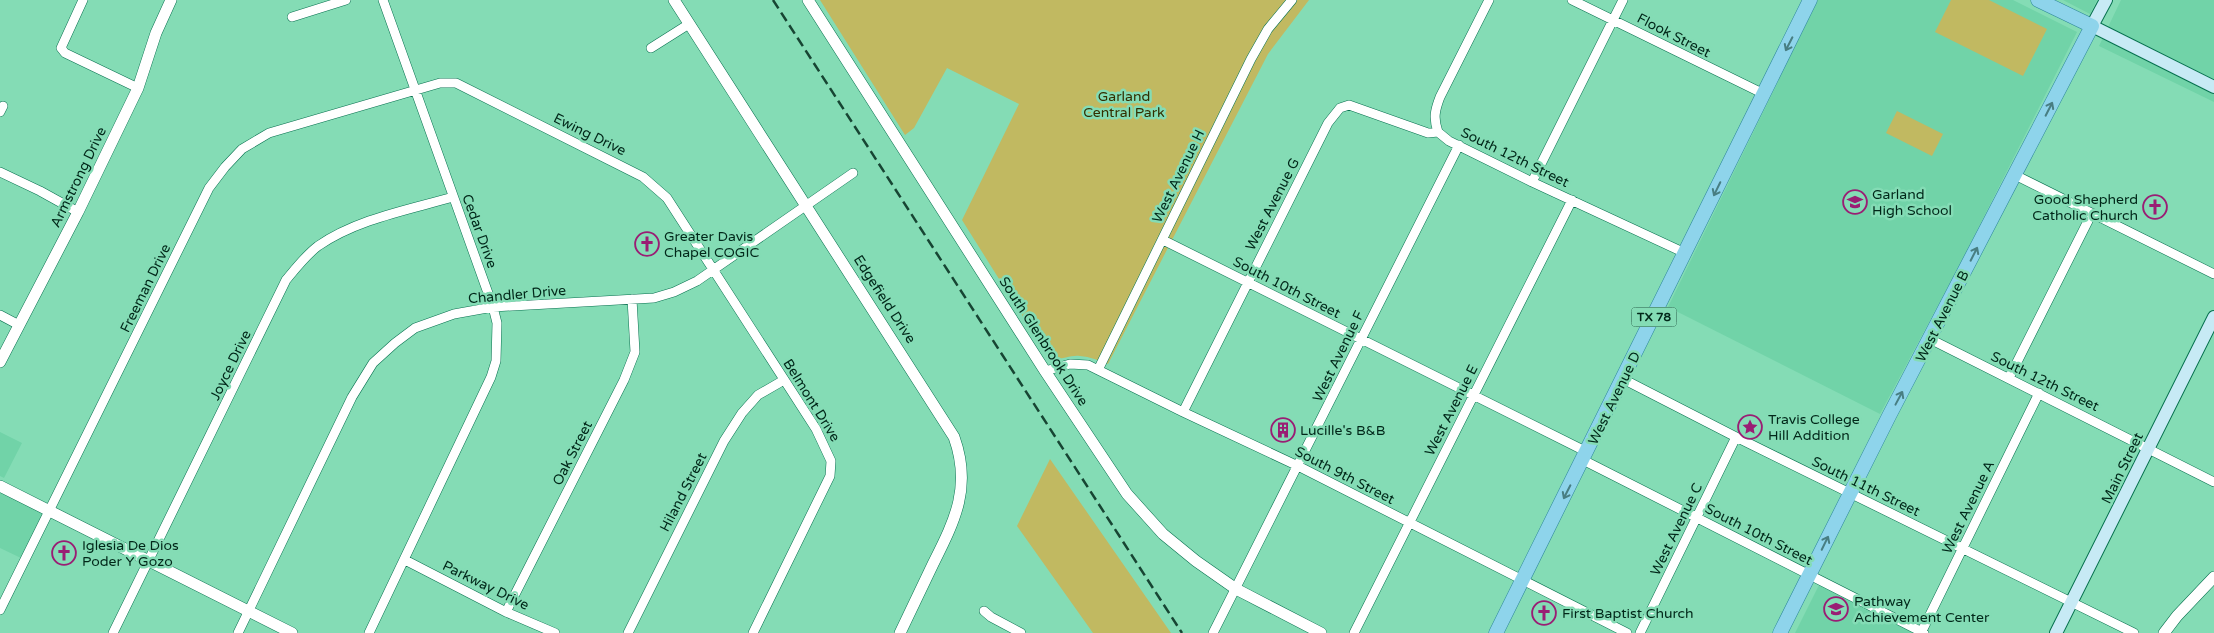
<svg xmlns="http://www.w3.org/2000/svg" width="2214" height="633" viewBox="0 0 2214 633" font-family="'Varela Round',sans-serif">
<rect width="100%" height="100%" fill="#84dcb5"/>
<path fill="#71d3a8" d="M1818 0H2013L2077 32 1961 262 1880 414 1668 307Z
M2063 0H2097L2090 14Z
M2121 0H2214V102L2099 46Z
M0 432 22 443 4 478 0 476Z
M0 492 44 514 21 558 0 548Z
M1819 585 1913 632V633H1795Z"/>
<path fill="#c1b961" d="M820 0H1309L1268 54 1108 364C1099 360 1090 357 1080 356 1070 354 1056 363 1048 357L962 220 1019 104 947 68 914 128 905 135Z
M1951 0H1989L2047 29 2023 76 1935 32Z
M1897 111 1943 134 1932 156 1886 133Z
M1050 459 1171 633H1093L1017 526Z"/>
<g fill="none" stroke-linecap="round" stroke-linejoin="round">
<g stroke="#07714f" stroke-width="10">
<path id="minor" d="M83 0 61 48 65 53 138 88
M1572 0 1764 94
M292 17 346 0
M651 48 689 24
M0 112 3 106
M1438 132C1433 118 1435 110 1440 97L1489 0
M0 172 40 191 78 212
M2015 175 2214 274
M1532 182 1623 0
M1163 240 1587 452
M0 315 19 325
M1930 339 2214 482
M1098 370 1251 59 1268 29 1292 0
M1045 371 1070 364 1088 365 1183 412 1298 466 1627 633
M2009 378 2092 213
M1623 379 1736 437 2134 633
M1183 412 1328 123 1340 108 1349 105 1428 133 1438 132 1449 141 1532 182 1685 253
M1583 460 1924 633
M405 560 506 612 555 633
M0 610 209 188 225 167 242 149 269 133 440 83H456L643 177 667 198 816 429 831 461 830 476 753 633
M984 611 991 617 1021 633
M506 612 624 380 635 352 632 299
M113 633 286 280C296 268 306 255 318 246 357 219 408 210 453 197
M238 633 352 397 373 363 395 343 415 328 454 314 493 307 654 298 674 292 697 281 853 173
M369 633 491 377 496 361 497 323 493 307 383 0
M628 633 724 441 742 413 758 395 784 380
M1213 633 1459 145
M1354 633 1572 200
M1640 633 1736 437
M1921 633 2039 393"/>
</g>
<g stroke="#07714f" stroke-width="12">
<path id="tertiary" d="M674 0 954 437C972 487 955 520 933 564 922 587 911 610 900 633
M808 0 1045 371 1127 494 1163 534 1196 561 1236 589 1321 633
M0 362 78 212 138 88 156 33 171 0
M0 486 292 633
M2164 633 2177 616 2214 577"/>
</g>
<g stroke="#07714f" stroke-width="14">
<path id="secondary" d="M2106 0 2092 26 2214 87
M2056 633 2214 317"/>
</g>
<g stroke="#2c8599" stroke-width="15">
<path id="primary" d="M1496 633 1810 0
M1780 633 1889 416 2092 26 2038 0"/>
</g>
<use href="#minor" stroke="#fff" stroke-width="9"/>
<use href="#tertiary" stroke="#fff" stroke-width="11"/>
<use href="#secondary" stroke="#c7eaf5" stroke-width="12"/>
<use href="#primary" stroke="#8ed4eb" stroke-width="14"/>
<path stroke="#174533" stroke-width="2.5" stroke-dasharray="10 5" stroke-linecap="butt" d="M773 0 1182 633"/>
</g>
<defs><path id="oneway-shaft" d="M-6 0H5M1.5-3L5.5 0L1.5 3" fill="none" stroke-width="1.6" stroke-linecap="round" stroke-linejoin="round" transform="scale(1.25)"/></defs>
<g stroke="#487e82">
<use href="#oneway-shaft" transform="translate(1789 44) rotate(117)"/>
<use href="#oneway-shaft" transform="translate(2049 109) rotate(-63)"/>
<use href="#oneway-shaft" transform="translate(1717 189) rotate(116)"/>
<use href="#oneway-shaft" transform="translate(1974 254) rotate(-63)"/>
<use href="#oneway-shaft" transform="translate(1899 398) rotate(-62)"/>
<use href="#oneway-shaft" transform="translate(1567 492) rotate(117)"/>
<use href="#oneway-shaft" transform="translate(1825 543) rotate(-64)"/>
</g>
<defs>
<g id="school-ring" transform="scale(1.25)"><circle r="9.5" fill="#84dcb5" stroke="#9a1d74" stroke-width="1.5"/><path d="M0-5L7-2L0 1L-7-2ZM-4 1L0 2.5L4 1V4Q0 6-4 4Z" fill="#9a1d74"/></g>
<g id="church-ring" transform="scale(1.25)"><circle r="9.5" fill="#84dcb5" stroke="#9a1d74" stroke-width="1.5"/><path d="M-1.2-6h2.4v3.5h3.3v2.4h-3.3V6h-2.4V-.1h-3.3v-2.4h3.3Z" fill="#9a1d74"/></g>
<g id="sight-ring" transform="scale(1.25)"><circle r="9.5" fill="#84dcb5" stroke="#9a1d74" stroke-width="1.5"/><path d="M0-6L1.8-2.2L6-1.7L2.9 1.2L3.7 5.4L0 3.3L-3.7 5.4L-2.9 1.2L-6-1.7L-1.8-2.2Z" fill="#9a1d74"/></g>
<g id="building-ring" transform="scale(1.25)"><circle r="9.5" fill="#84dcb5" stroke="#9a1d74" stroke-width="1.5"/><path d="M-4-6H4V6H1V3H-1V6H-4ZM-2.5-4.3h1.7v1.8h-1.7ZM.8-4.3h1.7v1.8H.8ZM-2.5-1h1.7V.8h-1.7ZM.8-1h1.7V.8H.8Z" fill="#9a1d74"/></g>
</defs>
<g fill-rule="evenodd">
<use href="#school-ring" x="1855" y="202"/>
<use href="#church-ring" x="2155" y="207"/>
<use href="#church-ring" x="647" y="244"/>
<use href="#sight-ring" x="1750" y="427"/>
<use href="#building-ring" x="1283" y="430"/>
<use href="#church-ring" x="64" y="553"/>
<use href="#school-ring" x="1836" y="609"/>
<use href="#church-ring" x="1544" y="613"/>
</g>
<g text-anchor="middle" stroke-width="5" stroke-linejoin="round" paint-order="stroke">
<rect fill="#84dcb5" stroke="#285d48" stroke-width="1" x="1631.5" y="307.5" width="45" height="19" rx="4"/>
<g font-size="12" font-weight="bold" fill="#012719">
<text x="1654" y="321">TX 78</text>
</g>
<g font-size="14" fill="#012719" stroke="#84dcb5">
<text transform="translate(1674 35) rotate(27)" y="5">Flook Street</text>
<text transform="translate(590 134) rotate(26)" y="5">Ewing Drive</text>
<text transform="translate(1515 157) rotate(26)" y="5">South 12th Street</text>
<text transform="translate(1178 176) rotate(-64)" y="5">West Avenue H</text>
<text transform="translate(78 177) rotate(-64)" y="5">Armstrong Drive</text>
<text transform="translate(1272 204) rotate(-63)" y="5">West Avenue G</text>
<text transform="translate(480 231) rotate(70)" y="5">Cedar Drive</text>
<text transform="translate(1287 287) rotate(27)" y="5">South 10th Street</text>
<text transform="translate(145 288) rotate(-64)" y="5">Freeman Drive</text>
<text transform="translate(517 294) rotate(-5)" y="5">Chandler Drive</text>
<text transform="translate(885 299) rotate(57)" y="5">Edgefield Drive</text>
<text transform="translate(1942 316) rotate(-63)" y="5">West Avenue B</text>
<text transform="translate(1044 341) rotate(57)" y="5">South Glenbrook Drive</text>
<text transform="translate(1338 356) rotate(-64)" y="5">West Avenue F</text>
<text transform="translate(230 365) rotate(-64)" y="5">Joyce Drive</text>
<text transform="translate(2045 381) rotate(26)" y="5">South 12th Street</text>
<text transform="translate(1614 398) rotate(-64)" y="5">West Avenue D</text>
<text transform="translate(812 400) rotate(58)" y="5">Belmont Drive</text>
<text transform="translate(1451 410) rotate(-63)" y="5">West Avenue E</text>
<text transform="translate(572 453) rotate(-63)" y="5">Oak Street</text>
<text transform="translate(2122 468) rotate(-64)" y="5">Main Street</text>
<text transform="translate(1345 475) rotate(27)" y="5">South 9th Street</text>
<text transform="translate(1866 486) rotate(26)" y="5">South 11th Street</text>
<text transform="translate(683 492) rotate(-63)" y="5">Hiland Street</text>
<text transform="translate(1968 507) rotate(-64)" y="5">West Avenue A</text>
<text transform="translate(1676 529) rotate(-64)" y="5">West Avenue C</text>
<text transform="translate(1759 534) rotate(27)" y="5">South 10th Street</text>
<text transform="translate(486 585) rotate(26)" y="5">Parkway Drive</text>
</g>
<g font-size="14" fill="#332e00" stroke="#84dcb5">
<text x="1124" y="101">Garland<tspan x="1124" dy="16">Central Park</tspan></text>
</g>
<g font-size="14" fill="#012719" stroke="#84dcb5" text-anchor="start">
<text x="1872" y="199">Garland<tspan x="1872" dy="16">High School</tspan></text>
<text x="2138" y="204" text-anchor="end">Good Shepherd<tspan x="2138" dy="16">Catholic Church</tspan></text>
<text x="664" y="241">Greater Davis<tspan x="664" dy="16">Chapel COGIC</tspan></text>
<text x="1768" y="424">Travis College<tspan x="1768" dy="16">Hill Addition</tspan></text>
<text x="1300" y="435">Lucille's B&amp;B</text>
<text x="82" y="550">Iglesia De Dios<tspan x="82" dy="16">Poder Y Gozo</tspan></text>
<text x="1854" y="606">Pathway<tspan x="1854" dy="16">Achievement Center</tspan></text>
<text x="1562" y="618">First Baptist Church</text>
</g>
</g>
</svg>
